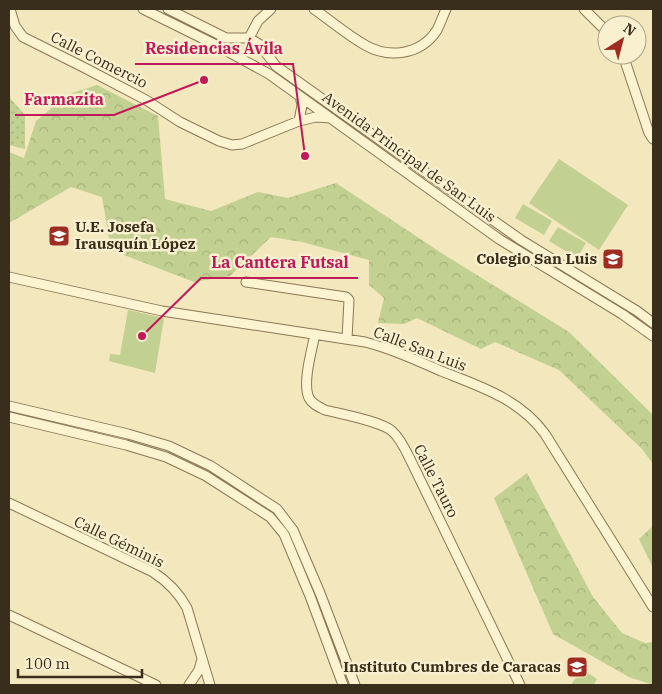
<svg xmlns="http://www.w3.org/2000/svg" width="662" height="694" viewBox="0 0 662 694" font-family="'IBM Plex Serif',serif">
<defs>
<pattern id="green-dots" width="8" height="8" patternUnits="userSpaceOnUse" patternTransform="scale(1.25)"><rect width="8" height="8" fill="#c2d091"/><path d="M2 2h.1M6 6h.1" fill="none" stroke="#a7b37c" stroke-width="1.8" stroke-linecap="round"/></pattern>
<pattern id="forest-crowns" width="20" height="18" patternUnits="userSpaceOnUse" patternTransform="scale(1.25)"><rect width="20" height="18" fill="#c2d091"/><path d="M2 6a3 3 0 1 1 6 0M12 15a3 3 0 1 1 6 0" fill="none" stroke="#a7b37c"/></pattern>
</defs>
<rect width="100%" height="100%" fill="#f2e7bd"/>
<path fill="url(#green-dots)" d="M9 97 25 115V149L9 145Z"/>
<path fill="url(#forest-crowns)" d="M97 85 158 116 165 199 211 211 258 192 288 198 336 183 443 254 569 332 653 415V464L642 449 559 370 495 342 481 349 417 318 404 324 378 323 384 298 369 285V260L302 242 271 237 230 276 194 282 111 250 102 197 71 187 9 223V152L24 158 36 121 69 94Z
M527 473 593 597 622 633 645 643 653 642V685L629 677 553 634 494 498Z
M653 526V568L639 539Z"/>
<path fill="#c2d091" d="M559 159 628 205 599 250 529 203Z
M523 204 552 221 544 235 515 218Z
M558 227 586 243 577 258 549 241Z
M128 310 164 318 155 373 109 361 110 354 120 355Z
M582 669 597 679 594 685H571Z"/>
<g fill="none" stroke-linecap="round" stroke-linejoin="round">
<g stroke="#8b7755" stroke-width="11">
<path id="minor" d="M10 9 15 26 23 37 85 68 146 100 180 122 219 141 232 145 242 144 299 121 316 117 331 118
M143 9 212 43 269 74 499 239 622 314 653 336
M168 9 226 38H249L259 44 276 66 521 240 637 311 653 323
M314 9C331 21 347 35 365 45 389 59 421 55 437 30 440 24 443 16 446 9
M584 9 607 32
M249 38 258 21 271 9
M623 55 649 133 653 139
M299 121 302 105 300 96
M9 277 162 311 365 342C392 349 416 360 441 371 479 386 520 399 545 434L653 607
M246 282 346 297 349 300 347 339
M315 334C312 350 302 383 309 398 312 404 319 407 325 410 341 414 380 421 392 431 401 439 406 451 411 461L520 685
M9 406 128 434 169 446 211 466 277 509 293 530 320 593 355 685
M9 417 126 445 166 457 206 476 270 517 284 534 310 596 343 685
M9 503 153 572C167 581 179 593 187 608L210 685
M9 615 156 685
M189 685 199 670 202 659"/>
</g>
<use href="#minor" stroke="#fcf3d1" stroke-width="9"/>
</g>
<defs>
<g id="school-square" transform="scale(1.125)"><rect x="-9" y="-9" width="18" height="18" rx="4" fill="#9f2c20" stroke="#f8f0ce"/><path d="M0-5L7-2L0 1L-7-2ZM-4 1L0 2.5L4 1V4Q0 6-4 4Z" fill="#fff"/></g>
</defs>
<g fill-rule="evenodd">
<use href="#school-square" x="59" y="236"/>
<use href="#school-square" x="613" y="259"/>
<use href="#school-square" x="577" y="667"/>
</g>
<g text-anchor="middle" stroke-width="5" stroke-linejoin="round" paint-order="stroke">
<g font-size="15" fill="#392d1b" stroke="#f8f0ce">
<text transform="translate(99 60) rotate(27)" y="5">Calle Comercio</text>
<text transform="translate(409 157) rotate(36)" y="5">Avenida Principal de San Luis</text>
<text transform="translate(420 349) rotate(21)" y="5">Calle San Luis</text>
<text transform="translate(436 481) rotate(63)" y="5">Calle Tauro</text>
<text transform="translate(119 542) rotate(26)" y="5">Calle Géminis</text>
</g>
<g font-size="15" font-weight="bold" fill="#392d1b" stroke="#f8f0ce" text-anchor="end">
<text x="75" y="232" text-anchor="start">U.E. Josefa<tspan x="75" dy="17">Irausquín López</tspan></text>
<text x="597" y="264">Colegio San Luis</text>
<text x="561" y="672">Instituto Cumbres de Caracas</text>
</g>
</g>
<path fill="none" stroke="#c2185b" stroke-width="2" d="M305 156L293 64H135M204 80L114 115H15M142 336L201 278H358"/>
<g fill="#c2185b" stroke="#f8f0ce" stroke-width="2">
<circle cx="305" cy="156" r="5"/>
<circle cx="204" cy="80" r="5"/>
<circle cx="142" cy="336" r="5"/>
</g>
<g font-size="16" text-anchor="middle" font-weight="bold" fill="#c2185b" stroke="#f8f0ce" stroke-width="5" stroke-linejoin="round" paint-order="stroke">
<text x="214" y="54">Residencias Ávila</text>
<text x="64" y="105">Farmazita</text>
<text x="280" y="268">La Cantera Futsal</text>
</g>
<rect width="662" height="694" fill="none" stroke="#392d1b" stroke-width="20"/>
<g transform="translate(622 40) rotate(36)"><circle r="24" fill="#f8f0ce" stroke="#aca286"/>
<path d="M0-4L9 19L0 12L-9 19Z" fill="#9f2c20"/>
<text y="-8" font-size="14" font-weight="bold" text-anchor="middle" fill="#392d1b">N</text>
</g>
<path d="M18 669v8h124v-8" fill="none" stroke="#392d1b" stroke-width="2.5"/>
<text x="25" y="669" font-size="15" fill="#392d1b" stroke="#f8f0ce" stroke-width="4" paint-order="stroke">100 m</text>
</svg>
